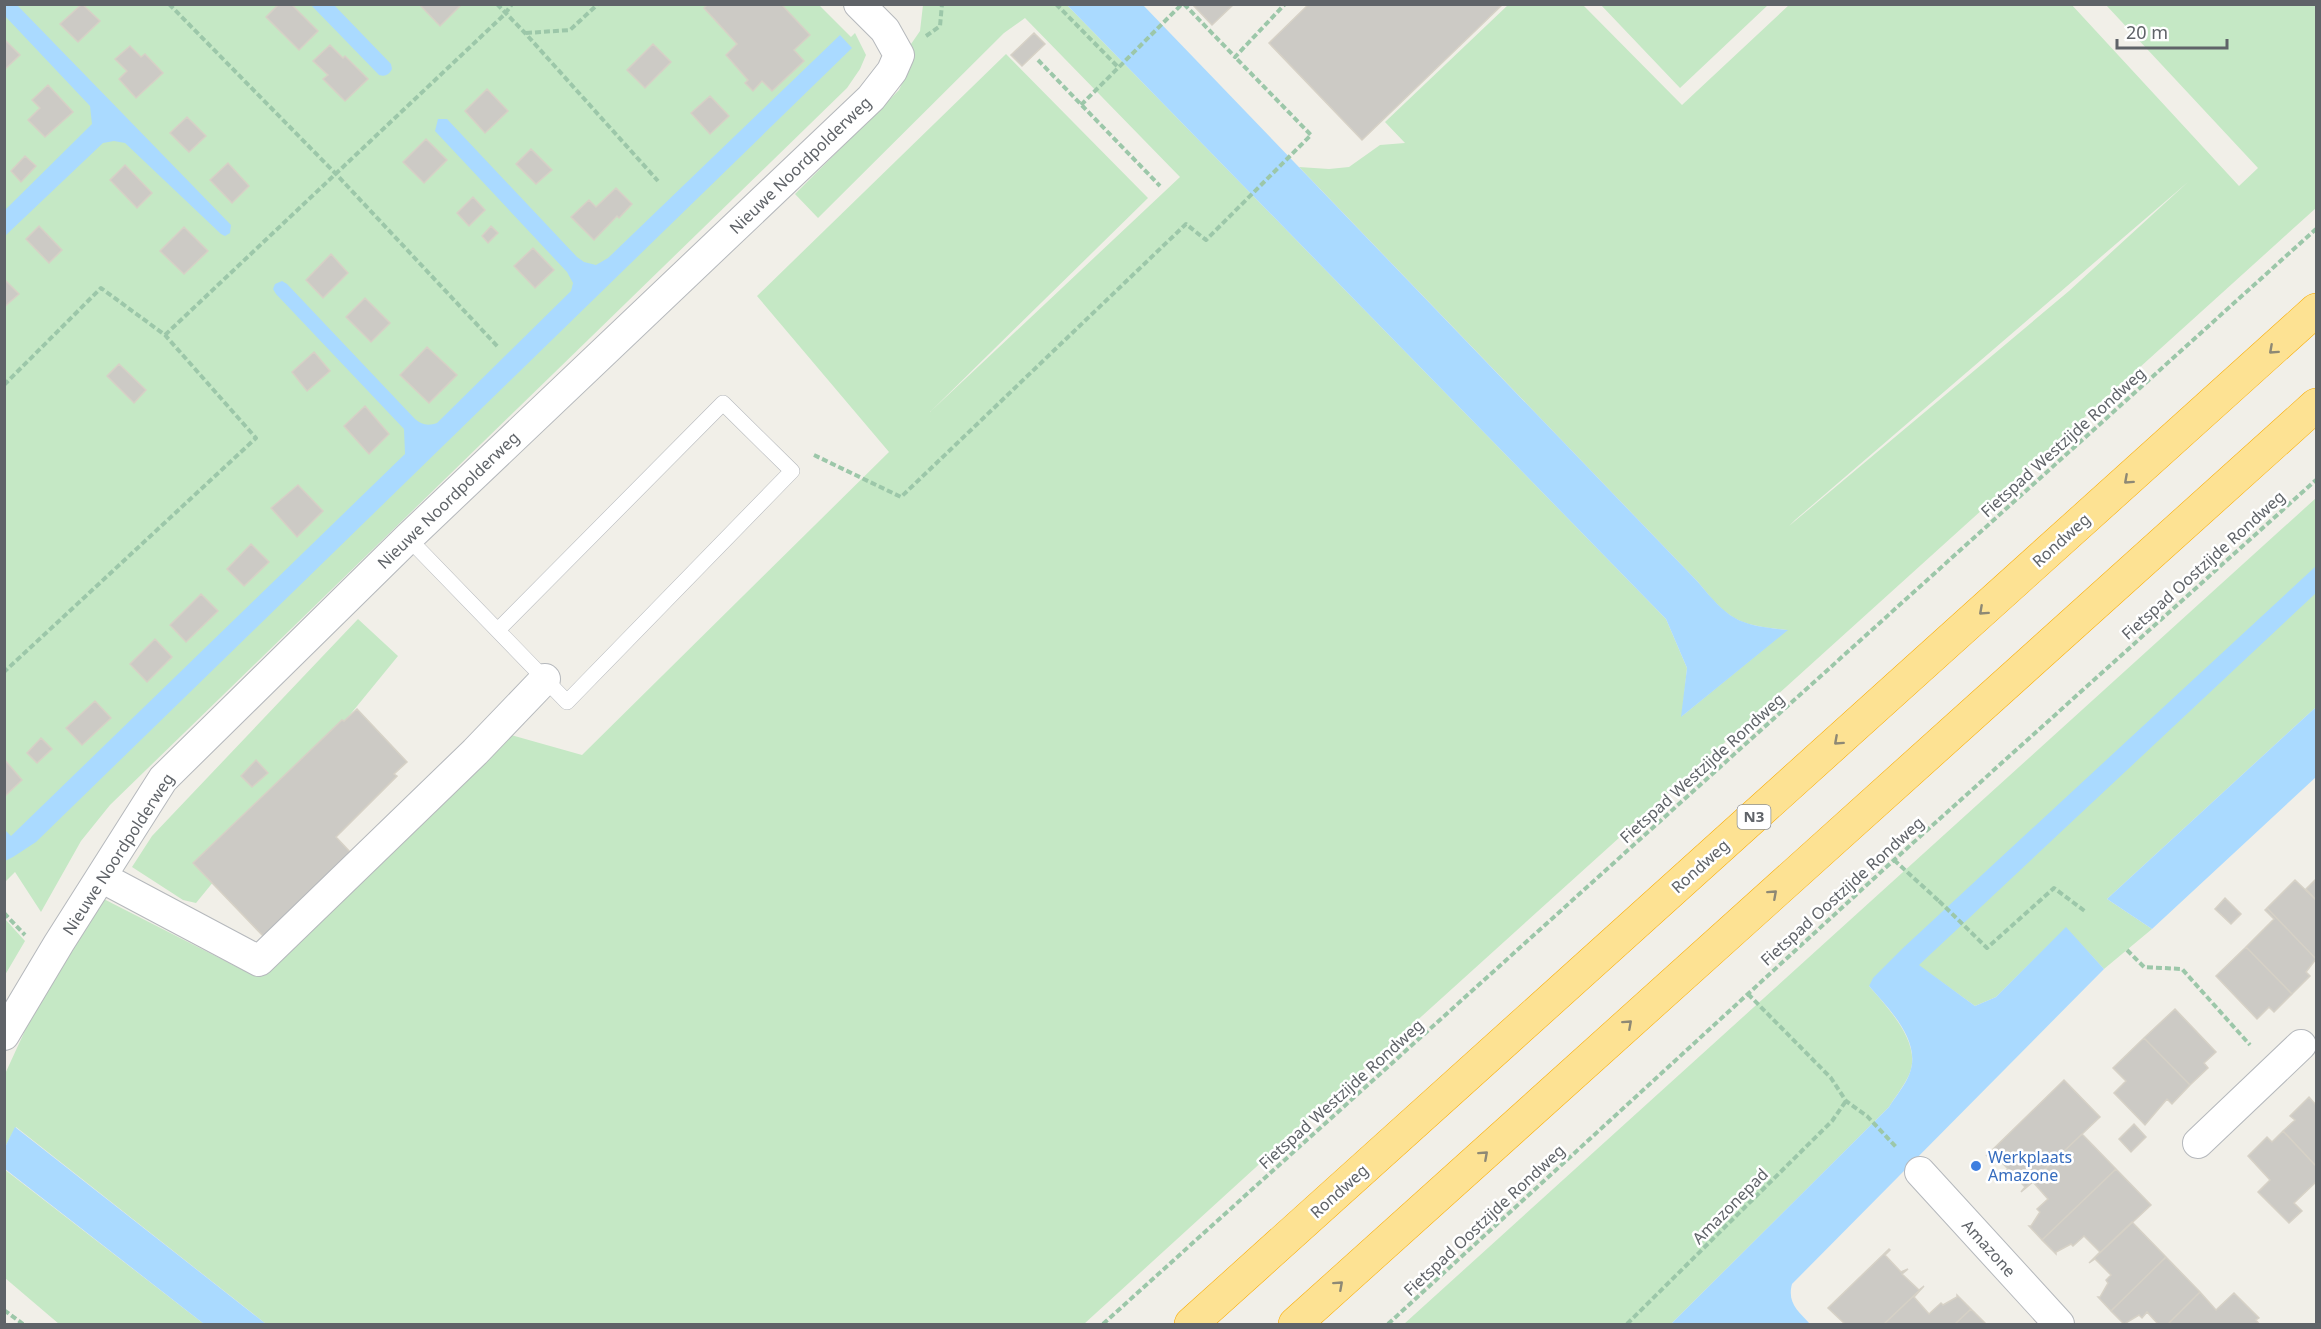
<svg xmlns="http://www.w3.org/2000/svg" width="2321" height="1329" viewBox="0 0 2321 1329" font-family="'Noto Sans',sans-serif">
<rect width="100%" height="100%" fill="#f1efe8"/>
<path fill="#c5e8c5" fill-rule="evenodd" d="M818 4 851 37 855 33 866 55 860 69 847 88 110 805 81 841 41 912 15 872 5 882V5Z
M2071 4 2239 186 2258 168 2106 5H2316V208L1370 1063 1084 1324H266L16 1127 5 1147V1074L69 935 92 893 237 967 269 934 511 735 582 755 889 452 757 296 1006 54 1148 198 930 412 1180 177 1025 18 1004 33 818 218 795 194 899 90 911 65 909 47 920 31 923 5H1067L1666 619 1687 668 1682 716 1787 630C1738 625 1729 621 1698 582L1299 167 1329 169 1349 167 1380 145 1405 143 1385 122 1508 5H1583L1682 105 1789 5ZM2188 182 2069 291 1789 526 1795 520Z
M1601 5H1768L1680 88Z
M2316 498V707L2107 899 2152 929 2104 969 2066 928 1996 997 1975 1006 1918 965 1869 986C1888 1008 1923 1044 1909 1075 1904 1086 1895 1097 1889 1107L1671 1324H1404Z
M358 619 398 656 196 903 183 900 132 867 152 836Z
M5 919 25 941 5 975Z
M4 1169 204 1324H59L5 1278Z"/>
<path fill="#aadaff" d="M5 4 17 5 231 225 230 233 225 236 221 234 125 143 114 141 103 143 5 236V210L92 124 90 106 5 16Z
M311 5H334L391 64 392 69C389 75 385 77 379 75Z
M1067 5H1143L1698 582C1730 621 1738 625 1788 630L1681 717 1687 668 1666 619Z
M840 35 852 48 36 842 13 857 5 861V830L11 836 405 454 404 429 276 294 273 289 275 284 282 281 287 284 415 419C422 425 428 426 437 423L571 291 573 283 567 272 435 131 438 119H447L577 257 584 262 596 265 608 258Z
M2316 566V593L1919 965 1975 1006 1996 997 2066 927 2104 969 1792 1284C1787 1303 1798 1311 1810 1324H1671L1889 1107C1895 1097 1904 1087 1909 1075 1923 1042 1889 1009 1869 986L1873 978 1903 948Z
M2316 707V777L2152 929 2107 899Z
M15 1127 266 1324H204L5 1169V1147Z"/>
<path fill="#cccac5" stroke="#d6d1c6" stroke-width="1.5" d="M82 4 100 21 78 42 60 24Z
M279 4H291L318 31 299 50 266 17Z
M419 4H462L440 26Z
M708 4H781L810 35 794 50 804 61 772 91 762 81 753 91 745 83 748 80 726 55 737 44 704 8Z
M1192 4H1234L1212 25Z
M1309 4H1503L1362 140 1269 43Z
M1034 33 1045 44 1022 66 1011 55Z
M4 39 20 55 4 70Z
M653 44 671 62 645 88 627 70Z
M330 45 343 58 345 56 368 79 345 101 323 79 328 75 313 61Z
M130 46 141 57 145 54 163 73 136 98 119 79 127 71 115 59Z
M48 85 73 112 45 137 28 120 40 108 32 100Z
M487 89 508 111 485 133 465 111Z
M710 96 729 116 710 134 691 113Z
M187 117 206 136 189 152 170 133Z
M426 139 447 160 424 183 403 162Z
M531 149 552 170 536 184 516 164Z
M25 156 36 166 21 182 11 171Z
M228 163 249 186 232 203 210 180Z
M125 165 152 193 137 208 110 180Z
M616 188 632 204 619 218 617 216 594 240 571 217 589 200 596 207Z
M473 197 485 210 469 226 457 213Z
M39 226 62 250 49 263 26 239Z
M491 226 498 233 488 243 482 236Z
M184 227 208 251 184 274 160 251Z
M533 248 554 270 535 288 514 266Z
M331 254 348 273 323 298 306 280Z
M4 279 19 294 4 307Z
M365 298 390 323 371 342 346 317Z
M427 347 457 375 429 403 400 375Z
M314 352 330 371 307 391 292 372Z
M119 364 146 390 134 403 107 376Z
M365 406 389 434 369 454 344 426Z
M298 485 323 511 297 537 271 508Z
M251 544 269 562 244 586 227 569Z
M201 594 218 611 186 642 170 625Z
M155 639 172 657 147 682 130 664Z
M95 701 111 718 82 745 66 728Z
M357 709 407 762 394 774 397 776 336 837 351 853 264 937 193 863 342 720 344 721Z
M41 738 52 749 37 763 27 753Z
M4 759 22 780 4 797Z
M256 760 268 773 252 787 241 776Z
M2316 879V900L2306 889Z
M2295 880 2316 900V959L2267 908Z
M2225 898 2241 914 2231 924 2215 909Z
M2267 908 2316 959 2306 972 2310 976 2292 994 2246 947 2274 919 2265 910Z
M2246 947 2292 994 2274 1012 2269 1007 2257 1019 2216 976Z
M2175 1009 2216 1052 2204 1063 2208 1068 2190 1085 2144 1038Z
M2144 1038 2190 1085 2172 1104 2167 1099 2145 1125 2114 1093 2126 1081 2113 1068Z
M2064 1080 2100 1117 2021 1192 2025 1187 2009 1170 2004 1175 2003 1174 2008 1169 1992 1152 1986 1156Z
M2309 1097 2316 1105V1166L2283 1131 2295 1120 2290 1116Z
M2134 1124 2146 1137 2131 1152 2119 1139Z
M2283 1131 2316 1166V1182L2294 1203 2302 1211 2289 1223 2258 1192 2270 1180 2248 1156 2267 1137 2272 1142Z
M2082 1134 2116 1169 2042 1240 2029 1226H2031L2040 1212 2037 1209 2048 1199 2033 1182 2021 1192Z
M2116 1169 2151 1205 2089 1263 2100 1252 2084 1236 2073 1246 2071 1244 2056 1252V1254L2042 1240Z
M2132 1222 2166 1257 2111 1311 2098 1297H2100L2108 1283 2106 1280 2111 1275 2095 1259 2089 1263Z
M1889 1249 1890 1250 1885 1255 1901 1272 1908 1269 1902 1274 1919 1290 1924 1286 1884 1324H1845L1828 1308Z
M2166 1257 2200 1292 2168 1324H2158L2147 1312 2142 1318 2139 1315 2124 1324 2111 1311Z
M1924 1286 1914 1297 1929 1314 1941 1303 1943 1305 1957 1297V1295L1971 1309 1955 1324H1884Z
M2200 1292 2216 1310 2234 1293 2259 1318 2256 1320 2259 1324H2168Z
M1971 1309 1985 1323 1984 1324H1955Z"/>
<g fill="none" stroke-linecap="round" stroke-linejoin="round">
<g stroke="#b5b8bc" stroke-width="16">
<path id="lane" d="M408 538 567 702 792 471 723 403 498 630"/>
</g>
<g stroke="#b5b8bc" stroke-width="32">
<path id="street" d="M101 877 259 961 475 752 545 679
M4 1035 59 943 163 779 408 538 871 98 892 71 899 55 885 30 859 4
M2198 1143 2301 1045
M1920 1172 2059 1324"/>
</g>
<g stroke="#f9ab00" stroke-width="34">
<path id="highway" d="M1191 1324 2316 310
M1295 1324 2316 405"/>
</g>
<path stroke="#9cc7a9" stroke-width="4" stroke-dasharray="6 3" stroke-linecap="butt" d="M169 4 336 174 499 348
M497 4 525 33 658 181
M1056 4 1118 67
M1184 4 1235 57 1285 4
M526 33 570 30 598 4
M926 36 940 26 942 4
M1038 60 1160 186
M1081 105 1182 4
M165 335 505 14 512 4
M4 385 101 288 165 335 256 438 4 672
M814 455 901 497 1186 224 1206 240 1311 135 1235 57
M1894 860 1940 902
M1939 901 1987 948 2054 888 2086 912
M4 913 25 935
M2127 950 2144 967 2182 969 2250 1045
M1748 994 1831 1078 1846 1101 1867 1116 1897 1148
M4 1310 23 1324
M1103 1324 2316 229
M1388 1324 1894 860 2316 480
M1627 1324 1832 1121 1846 1101"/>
<use href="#lane" stroke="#fff" stroke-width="15"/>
<use href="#street" stroke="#fff" stroke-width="30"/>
<use href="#highway" stroke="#fde293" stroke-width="33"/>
</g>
<defs><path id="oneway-chevron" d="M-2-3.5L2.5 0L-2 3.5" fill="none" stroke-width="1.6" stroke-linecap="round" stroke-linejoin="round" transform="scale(1.5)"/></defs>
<g stroke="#8e8975">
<use href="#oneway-chevron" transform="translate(2273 350) rotate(138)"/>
<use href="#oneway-chevron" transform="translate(2128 480) rotate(138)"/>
<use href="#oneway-chevron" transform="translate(1983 611) rotate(138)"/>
<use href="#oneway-chevron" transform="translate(1838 741) rotate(138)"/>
<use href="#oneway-chevron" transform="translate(1773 894) rotate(-42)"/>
<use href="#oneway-chevron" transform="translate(1628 1024) rotate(-42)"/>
<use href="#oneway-chevron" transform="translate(1484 1155) rotate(-42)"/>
<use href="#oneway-chevron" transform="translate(1339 1285) rotate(-42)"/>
</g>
<circle fill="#3f7fe0" stroke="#fff" stroke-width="2" cx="1976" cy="1166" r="6"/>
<g text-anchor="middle" stroke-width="5" stroke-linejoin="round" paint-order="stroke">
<rect fill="#fff" stroke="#8f9295" stroke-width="1.5" x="1737.5" y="805" width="33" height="24" rx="4.5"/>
<g font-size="15" font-weight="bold" fill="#5f6368">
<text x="1754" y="822">N3</text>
</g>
<g font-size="16" fill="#5f6368" stroke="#fff">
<text transform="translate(800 165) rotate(-44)" y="6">Nieuwe Noordpolderweg</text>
<text transform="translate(2063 442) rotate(-42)" y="6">Fietspad Westzijde Rondweg</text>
<text transform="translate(448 500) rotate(-44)" y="6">Nieuwe Noordpolderweg</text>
<text transform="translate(2061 540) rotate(-42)" y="6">Rondweg</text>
<text transform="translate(2203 565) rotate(-42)" y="6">Fietspad Oostzijde Rondweg</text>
<text transform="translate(1702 768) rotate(-42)" y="6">Fietspad Westzijde Rondweg</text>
<text transform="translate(118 854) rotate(-57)" y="6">Nieuwe Noordpolderweg</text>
<text transform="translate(1700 866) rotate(-42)" y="6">Rondweg</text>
<text transform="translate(1842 891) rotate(-42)" y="6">Fietspad Oostzijde Rondweg</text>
<text transform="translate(1341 1094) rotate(-42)" y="6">Fietspad Westzijde Rondweg</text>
<text transform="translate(1339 1191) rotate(-42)" y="6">Rondweg</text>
<text transform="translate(1730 1206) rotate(-45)" y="6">Amazonepad</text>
<text transform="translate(1484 1220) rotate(-43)" y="6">Fietspad Oostzijde Rondweg</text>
<text transform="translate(1989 1248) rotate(48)" y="6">Amazone</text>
</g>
<g font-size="16" fill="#366cbe" stroke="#fff" text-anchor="start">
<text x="1988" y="1163">Werkplaats<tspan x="1988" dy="18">Amazone</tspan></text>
</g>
</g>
<rect width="2321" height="1329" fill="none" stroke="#5f6368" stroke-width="12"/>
<path d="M2117 39v9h110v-9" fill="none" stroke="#5f6368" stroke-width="3"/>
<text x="2126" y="39" font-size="18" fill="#5f6368" stroke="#ffffff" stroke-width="4.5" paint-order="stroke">20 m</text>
</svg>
